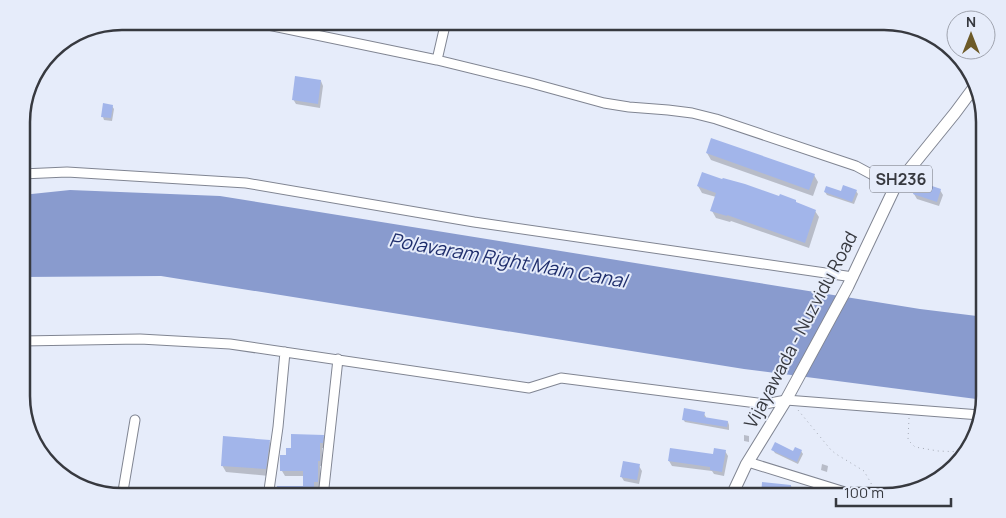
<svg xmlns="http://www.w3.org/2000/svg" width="1006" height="518" viewBox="0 0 1006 518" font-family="Manrope,sans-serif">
<rect width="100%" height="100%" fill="#e6ecfa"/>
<path fill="#899bce" d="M70 190 220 196 920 309 985 317V397L984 400 744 369 161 276 22 277V195Z"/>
<path fill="#0003" d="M123 21 122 26 111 23 122 21Z
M276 21H318L316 33 298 29 295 25Z
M486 21H503L504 22 502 28 488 24Z
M810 21H817L815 26 811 25Z
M321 81 323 86 320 108 296 104 293 99Z
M112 106 114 109 112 121 104 120 103 117Z
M707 153 814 175 818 182 813 196 711 160Z
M698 186 797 204 815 211 819 217 809 248 731 221 730 222 716 218 712 211 716 197 702 193Z
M940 190 943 195 939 206 917 199 914 194Z
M856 191 858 194 854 204 827 195 825 192 842 193Z
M704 414 706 417V419L728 422 729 425V430L685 422 683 419Z
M744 435 749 436V442L744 441Z
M323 436 326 441 325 448H322V466H320L321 487H316V497H275L304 488V476H285L282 471V456H287L292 449Z
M269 441 273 448 269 476 226 472 222 465Z
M773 450 793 453 801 451 803 454 798 464 775 453Z
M725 451 728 456 724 476 714 474 712 471 672 466 669 461 714 456Z
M822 464 828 466 827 472 821 470Z
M639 466 642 471 639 484 624 481 621 476Z
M791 486 794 491 793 497H762Z"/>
<path fill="#a2b5ea" d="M295 76 321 80 318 104 292 100Z
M103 103 113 105 111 118 101 117Z
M711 138 815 174 809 190 706 153Z
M702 172 722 179 723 178 745 184 779 196 780 194 796 200V202L816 210 805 243 727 215V216L710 211 716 193 697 186Z
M920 182 941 189 937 202 913 194 915 187 918 188Z
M843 185 857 190 852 202 824 192 826 186 841 191Z
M684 408 705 412 704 417 728 421 727 427 682 420Z
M291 434 324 435 323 443H320V461H318V482H314V497H277V486H303V471H280V455H286V448H291Z
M223 436 270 440 266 469 221 466Z
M775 442 793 451 795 447 802 450 797 462 771 450Z
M670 448 713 454 714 448 726 450 722 472 710 470V467L668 461Z
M623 461 640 464 637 480 620 477Z
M762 482 791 485 790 497H761Z"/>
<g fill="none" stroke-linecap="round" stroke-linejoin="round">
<g stroke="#808592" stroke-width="11">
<path id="minor" d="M249 21 437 60 531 83 604 103 629 107 668 110 692 113 716 119 856 166 895 187
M437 60 446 21
M22 174 67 172 246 183 474 222 853 277
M22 341 140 339 230 344 529 388 561 378 765 404 786 400 980 415
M748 462 861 497
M122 497 135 420
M268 497 278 427 285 352
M323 497 338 359"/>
</g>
<g stroke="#808592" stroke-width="13">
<path id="major" d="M731 497 746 465 786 400 848 286 895 187 955 113 975 86"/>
</g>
<path stroke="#a5aab5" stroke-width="1" stroke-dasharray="1 4" stroke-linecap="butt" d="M798 410 831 450 836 454 864 471 872 485 875 497
M909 418 908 440 915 447 938 451 964 452"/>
<use href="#minor" stroke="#fff" stroke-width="9"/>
<use href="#major" stroke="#fff" stroke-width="11"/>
</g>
<g text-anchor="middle" stroke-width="4" stroke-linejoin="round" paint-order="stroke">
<rect fill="#e6ecfa" stroke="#6c6f77" stroke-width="1" x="870" y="165.5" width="62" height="27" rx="4"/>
<g font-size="16" font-weight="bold" fill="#37393f">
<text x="901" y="185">SH236</text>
</g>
<g font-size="18" fill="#37393f" stroke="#e6ecfa">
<text transform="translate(801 330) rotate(-62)" y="6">Vijayawada - Nuzvidu Road</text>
</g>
<g font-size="19" font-style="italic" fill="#1f2e6c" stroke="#e6ecfa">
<text transform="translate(508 260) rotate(10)" y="7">Polavaram Right Main Canal</text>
</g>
</g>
<path d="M0 0H1006V518H0ZM122 30H884A92 92 0 0 1 976 122V396A92 92 0 0 1 884 488H122A92 92 0 0 1 30 396V122A92 92 0 0 1 122 30Z" fill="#e6ecfa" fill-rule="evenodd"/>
<path fill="none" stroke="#37393f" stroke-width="2.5" d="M122 30H884A92 92 0 0 1 976 122V396A92 92 0 0 1 884 488H122A92 92 0 0 1 30 396V122A92 92 0 0 1 122 30Z"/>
<g transform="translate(971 35)"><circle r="24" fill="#e6ecfa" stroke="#a0a4af"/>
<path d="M0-4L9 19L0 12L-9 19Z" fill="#6d5a28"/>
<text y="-8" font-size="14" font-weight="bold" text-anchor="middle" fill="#37393f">N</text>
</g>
<path d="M836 498v8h115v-8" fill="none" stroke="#37393f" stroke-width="2.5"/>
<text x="844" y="498" font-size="15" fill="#37393f" stroke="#e6ecfa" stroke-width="4" paint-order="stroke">100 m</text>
</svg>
